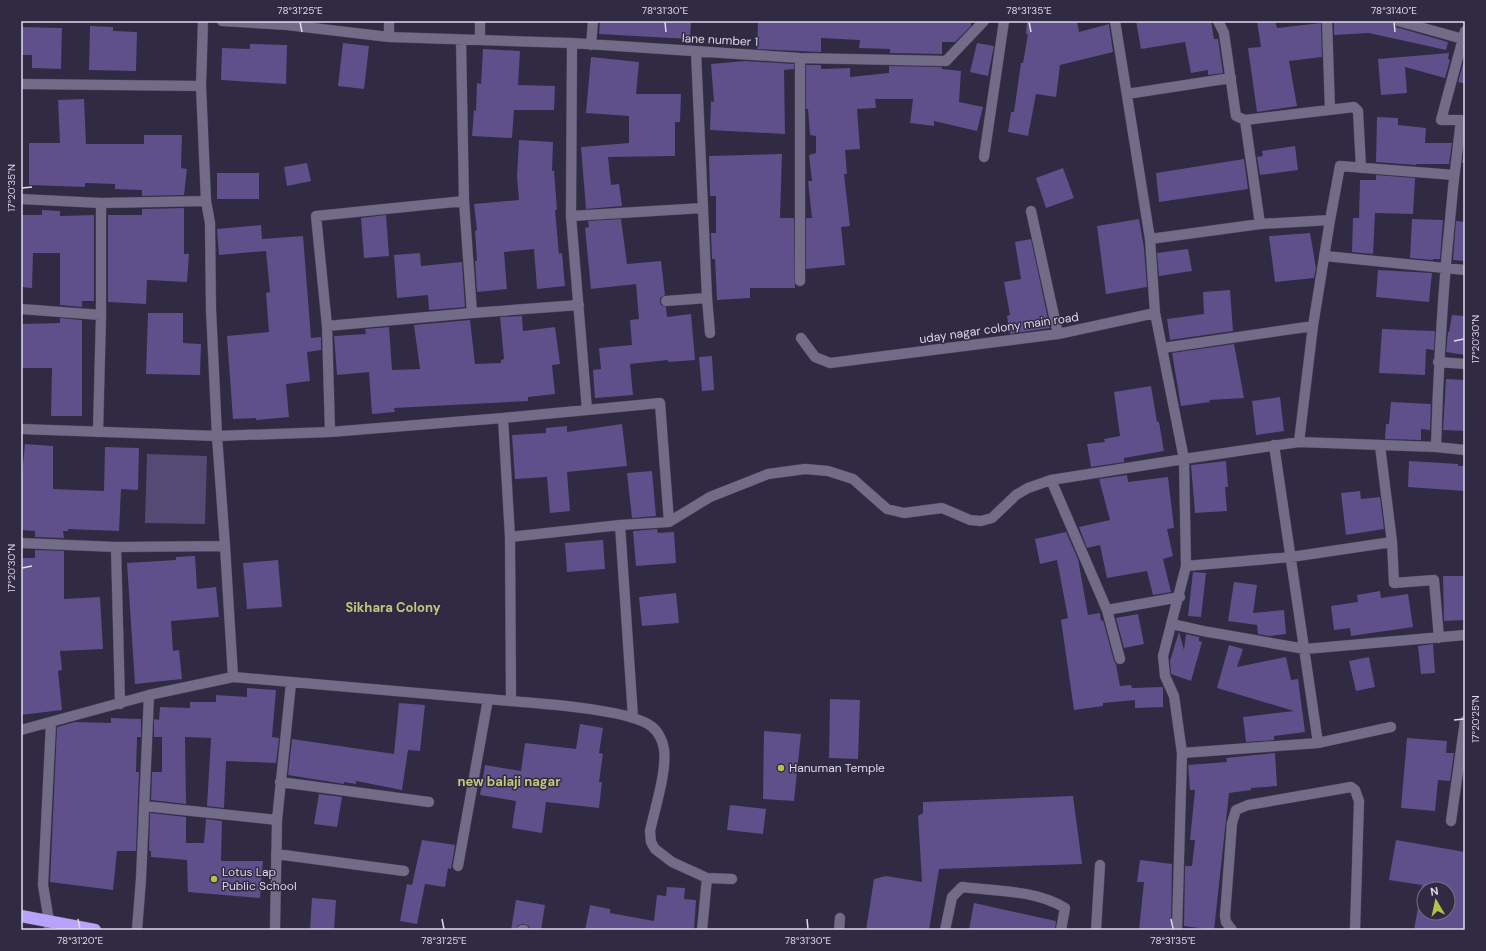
<svg xmlns="http://www.w3.org/2000/svg" width="1486" height="951" viewBox="0 0 1486 951" font-family="'DM Sans',sans-serif">
<rect width="100%" height="100%" fill="#302a42"/>
<path fill="#544a73" d="M147 454 207 456 205 524 145 523Z"/>
<path fill="#5f4f8b" fill-rule="evenodd" d="M600 21H691L690 39 599 34Z
M758 21H971V26L955 42H942V54L890 53V49L859 48 860 40 821 38V52L757 49Z
M1027 21H1077L1079 32 1109 24 1113 52 1060 65 1056 97 1036 94 1028 136 1008 132 1011 112H1014L1021 63H1023L1028 34H1026Z
M1136 21H1211L1214 39H1218L1223 73 1208 75V70L1191 73 1185 42 1141 49Z
M1257 21H1275L1277 28 1321 23 1322 57 1289 61 1297 106 1257 112 1248 48 1261 47Z
M1341 21H1392L1396 27 1448 42 1446 50 1369 33 1334 35V22Z
M90 26 113 27V31L137 32 136 71 89 70Z
M21 27 62 28 61 69 32 68V55H21Z
M343 43 369 46 364 89 338 86Z
M977 43 994 46 988 76 970 72Z
M250 44 287 45 286 84 221 80 222 48 250 49Z
M483 49 520 51 518 85 555 86 554 110H514L512 138 472 136 474 110 476 111 477 83 481 84Z
M1449 53 1448 59 1450 60 1445 78 1405 67 1407 93 1381 95 1378 59Z
M591 57 639 62 636 94H681L680 122H675V156L608 157 611 185 619 184 622 206 586 209 581 147 629 143V116L586 113Z
M745 61 794 64V69L784 70 785 134 710 130 711 101 714 102 711 64Z
M1463 64 1465 65V84L1458 82Z
M806 65H821V69L850 68V77L889 73V66L942 67V69L961 71 959 102 983 107 977 131 934 121V126L910 123 913 99H875L876 108 857 109 860 149 845 150 847 174H844L850 226 841 227 845 265 806 269V218H812L808 181H812L809 155 816 153V136L810 135 808 109H806Z
M84 99 86 144H144V135H182L181 168 187 169 184 195 142 196V190L115 189V184L85 183V187L29 185V143H60L58 100Z
M1377 117 1398 118V125L1426 128 1425 143H1452L1449 164H1416V165L1376 162Z
M519 140 553 142 552 171 554 170 557 210H555L559 254 562 253 565 286 537 289 534 249 504 252 507 289 477 292 475 261H477L475 231 477 230 474 204 519 200 517 176Z
M1465 143V163H1462Z
M1295 146 1298 170 1260 175 1257 157 1263 156 1262 151Z
M782 154 780 218H794L795 288H750V298L717 300 715 259H712L711 233H716V196H710L709 156Z
M1244 159 1248 189 1159 202 1156 173Z
M307 163 311 181 287 186 284 167Z
M1063 168 1074 198 1046 208 1036 178Z
M217 173H259V199H217Z
M1376 175 1415 178 1413 214 1375 213 1373 254 1352 252 1353 218H1359L1360 180H1376Z
M184 208V254H189L187 282 147 280 146 304 108 302V215H142V209Z
M42 210 60 211V216L94 215V301H82V307L60 305V253H33L32 288 21 287V215H42Z
M386 215 389 256 364 258 361 218Z
M621 219 627 264 661 261 665 295 660 298V302L661 305 666 307 667 317 691 314 695 360 668 362V360L630 364 633 395 595 398 593 370 601 369 599 348 632 345 630 320 639 319 636 284 591 289 585 228 589 227 588 221Z
M1139 219 1144 248 1147 287 1106 294 1097 226Z
M1412 219 1443 220 1440 259H1433V260L1410 258Z
M1456 221 1465 222V261L1453 260Z
M261 225 262 239 303 236 311 338 321 337V350L307 352 310 381 286 384 289 417 256 420V418L233 419 227 336 269 332 266 293 270 292 266 251 219 255 217 229Z
M1310 233 1316 268 1314 278 1275 282 1269 236Z
M1031 239 1050 328 1010 334 1007 316 1010 315 1004 282 1021 279 1015 242Z
M1188 249 1192 271 1159 276 1157 253Z
M420 253 421 266 462 262 465 307 429 310 428 295 397 298 394 255Z
M1378 270 1432 273 1429 302 1376 297Z
M1230 290 1233 331 1170 340 1167 319 1204 314 1203 292Z
M148 313H183V343L201 344 200 375 146 374Z
M1452 315 1465 316V355L1446 352 1448 332H1449Z
M522 316 523 331 555 327 560 364 552 365 555 394 528 397V401L394 408 395 412 372 414 369 372 337 375 334 336 366 334 365 329 389 327 392 370 420 369 414 325 470 320 475 364 501 363V360L504 359 500 317Z
M60 318 82 320V416H51L52 368H22V324L60 323Z
M1382 329 1435 331 1434 350 1426 349 1425 375 1379 373Z
M1234 344 1244 398 1209 400 1210 402 1181 406 1172 353Z
M712 356 714 390 702 391 699 357Z
M1446 379 1465 380V431L1443 430Z
M1151 386 1157 422H1159L1164 451 1124 458V462L1091 467 1087 444 1105 442 1104 439 1120 436 1114 392Z
M1280 397 1284 431 1256 435 1252 401Z
M1391 402 1431 404 1430 430 1421 429V440L1385 439 1386 424H1389Z
M622 424 627 466 567 472 570 511 550 513 547 477 515 479 512 435 546 433V428L567 426V432Z
M25 444 53 446V489L104 491 105 447 139 448 138 490 121 489 119 531 68 529V531H63L64 538 35 537V531L21 530V484Z
M1226 461 1228 487H1225L1227 511 1195 513 1191 465Z
M1409 461 1458 464V466H1465V491L1408 487Z
M652 471 656 516 632 518 627 473Z
M1127 475 1128 482 1168 477 1174 528 1167 529 1173 556 1163 559 1171 592 1153 595 1147 571 1107 578 1100 545 1087 548 1079 527 1110 520 1099 479Z
M1360 491 1361 499 1380 497 1384 529 1346 535 1341 493Z
M657 529 658 533 674 532 676 563 636 566 633 531Z
M1066 532 1078 559 1088 615 1100 613 1101 621 1103 620 1114 661 1116 664 1120 686 1131 685 1132 688 1163 687V707L1135 708V700L1103 703V706L1074 710 1061 620 1068 618 1057 560 1040 564 1035 539Z
M603 540 605 569 567 572 565 543Z
M35 550 64 551V599L100 597 103 649 60 651 62 670 58 671 62 710 21 715V558H35Z
M195 556 197 589 216 587 219 617 171 621 173 651 179 650 182 679 135 684 127 563 176 560V557Z
M278 560 282 607 247 609 243 563Z
M1193 572 1206 573 1201 617 1188 616Z
M1443 576H1465V620L1444 621Z
M1234 582 1257 585 1253 613 1284 610 1286 634 1270 636 1258 634 1257 625 1228 621Z
M1380 591 1381 598 1408 594 1413 627 1351 636 1350 628 1334 630 1331 606 1358 602 1357 595Z
M676 593 679 623 642 626 639 597Z
M1138 614 1144 644 1124 648 1116 618Z
M1179 632 1184 650 1186 634 1199 637V641L1202 642 1191 681 1171 674 1170 661Z
M1433 644 1435 673 1421 674 1418 646Z
M1229 645 1243 649 1237 667 1286 657 1291 680 1298 679 1305 732 1274 736V740L1246 742 1243 717 1294 711 1217 688Z
M1369 657 1375 687 1356 691 1349 661Z
M247 688 276 690 272 737 279 738 276 763 226 761 224 808 207 806 211 738 185 737 186 804 151 800 152 772H162V737H154V719L159 720 160 707 190 708V702H216V695L247 697Z
M830 699 860 700 858 759 829 758Z
M399 703 425 705 420 751 408 750 402 790 356 781V784L344 782V784L288 775 292 739 394 754Z
M111 718 141 719V737H137L136 772H139L136 851H117L113 890 50 882 57 727 75 722 111 723Z
M580 724 603 728 599 753 603 754 599 782H602L599 808 546 802 542 833 512 828 516 801 480 795 485 765 521 771 525 743 576 749Z
M764 731 801 734 794 801 763 799Z
M1407 738 1447 741 1446 753H1454L1450 781 1438 780 1435 811 1401 808Z
M1275 753 1277 786 1251 788V790L1229 793 1214 930 1184 926 1185 866H1192L1195 840H1190L1195 790H1190L1188 765 1227 762 1226 758Z
M319 794 342 797 337 827 314 824Z
M1073 796 1082 864 939 869 929 930H866L874 879 886 876 922 882 918 816 923 813V802Z
M730 805 766 809 763 834 727 830Z
M150 813 186 817V843H204L206 819 222 821 221 861H263L260 898 188 892 187 860 151 857V851H149Z
M422 840 455 845 451 869 448 868 445 887 425 884 417 924 400 921 407 884 412 885Z
M1396 840 1465 852V930H1414L1422 885 1389 880ZM1424 889H1448V913H1424Z
M1140 860 1172 864 1171 930H1139L1144 882H1137Z
M667 887 685 888 684 899 696 900 694 930H585L590 905 610 909V913L654 921 657 895 666 896Z
M312 898 336 900 334 930 310 929Z
M516 900 545 905 541 930H530L529 926 524 924 518 925 516 930H511Z
M974 903 1056 921 1055 930H969Z"/>
<g fill="none" stroke-linecap="round" stroke-linejoin="round">
<g stroke="#4b465b" stroke-width="11">
<path id="minor" d="M203 21 201 86 206 201 210 223 211 309 217 436 330 432 327 326 316 216 464 201 461 40
M222 21 287 25 389 37V21
M480 21V40
M1218 21 1224 33 1236 116 1245 120
M1327 21 1330 110
M1398 21 1463 39
M389 37 572 43 800 58 946 61 984 21
M591 45 593 21
M800 58V281
M21 84 201 86
M1127 94 1231 78
M984 157 1004 21
M21 199 101 203V315L21 309
M101 203 206 201
M1031 211 1058 334
M571 216 703 208
M1330 220 1340 166 1454 175
M1150 239 1260 224
M1325 256 1465 270
M707 298 710 333
M666 301 707 298 696 52
M472 313 579 305
M1155 313 1184 459 1299 442 1436 447C1439 338 1447 229 1461 120H1441L1465 31
M327 326 472 313 464 201
M801 338 815 357 830 363 1058 334 1155 313 1150 239 1115 21
M1163 348 1313 326
M1438 362 1465 364
M587 410 660 403 669 522 620 525
M503 418 587 410 571 216 572 43
M21 429 217 436 225 546 116 547 21 543
M98 432 101 315
M1299 442 1313 326 1330 220 1260 224 1245 120 1354 107 1358 111 1361 168
M1380 446 1392 542 1394 583 1434 580 1439 638
M1436 447 1465 450
M1051 480 1107 610 1120 659
M669 522 710 497 768 474 805 469 828 471 853 479 887 509 904 513 942 508 970 520 981 521 992 518 1016 495 1028 488 1051 480 1184 459 1186 566 1163 656 1165 676 1174 696 1182 753 1318 743 1274 445
M510 537 620 525 633 717
M116 547 120 704
M1186 566 1291 557 1392 542
M1107 610 1180 597
M1172 624 1203 631 1305 649 1465 635
M233 677 511 701 510 537 503 418 330 432
M149 695 233 677 225 546
M511 701C542 704 628 709 651 726 658 731 663 741 664 749 667 771 655 808 650 831L651 842 655 849 672 862 707 878 732 879
M21 730 149 695 141 879 137 930
M1318 743 1391 727
M280 782 429 802
M144 806 277 820
M1451 821 1465 721
M276 854 404 871
M458 866 488 699
M49 930V921L43 885 51 723
M275 930 277 820 291 683
M522 930H524
M702 930 707 878
M839 930 840 918
M945 930 952 897 962 887C995 891 1036 890 1065 908L1061 930
M1096 930 1100 865
M1177 930 1182 753
M1232 930 1226 922 1225 916 1232 823 1236 810 1248 805 1351 787 1355 790 1359 801 1355 930"/>
</g>
<g stroke="#4b465b" stroke-width="13">
<path id="highway" d="M21 916 95 930"/>
</g>
<use href="#minor" stroke="#726c88" stroke-width="10"/>
<use href="#highway" stroke="#b9a3fa" stroke-width="12"/>
</g>
<path fill="none" stroke="#dedbeb" stroke-width="1.5" d="M300 22 302 32M665 22 666 32M1029 22 1031 32M1394 22 1395 32M22 188 32 187M1454 341 1464 339M22 568 32 566M1454 720 1464 719M78 919 80 929M442 919 444 929M807 919 808 929M1171 919 1173 929"/>
<g fill="#b6c149" stroke="#302a42" stroke-width="1.5">
<circle cx="781" cy="768" r="4"/>
<circle cx="214" cy="879" r="4"/>
</g>
<g text-anchor="middle" stroke-width="3" stroke-linejoin="round" paint-order="stroke">
<g font-size="12" fill="#dedbeb" stroke="#302a42">
<text transform="translate(720 40) rotate(3)" y="4">lane number 1</text>
<text transform="translate(999 328) rotate(-8)" y="4">uday nagar colony main road</text>
</g>
<g font-size="12" fill="#dedbeb" stroke="#302a42" text-anchor="start">
<text x="789" y="772">Hanuman Temple</text>
<text x="222" y="876">Lotus Lap<tspan x="222" dy="14">Public School</tspan></text>
</g>
<g font-size="13" font-weight="bold" fill="#bfc97c" stroke="#302a42">
<text x="393" y="612">Sikhara Colony</text>
<text x="509" y="786">new balaji nagar</text>
</g>
</g>
<rect width="1486" height="951" fill="none" stroke="#302a42" stroke-width="44"/>
<g transform="translate(1436 901) rotate(351)"><circle r="19" fill="#302a42" stroke="#767186"/>
<path d="M0-3L7 15L0 10L-7 15Z" fill="#b6c149"/>
<text y="-6" font-size="11" font-weight="bold" text-anchor="middle" fill="#dedbeb">N</text>
</g>
<rect x="22" y="22" width="1442" height="907" fill="none" stroke="#dedbeb" stroke-width="1.5"/>
<g font-size="10" text-anchor="middle" fill="#dedbeb">
<text x="300" y="14">78°31'25"E</text>
<text x="665" y="14">78°31'30"E</text>
<text x="1029" y="14">78°31'35"E</text>
<text x="1394" y="14">78°31'40"E</text>
<text transform="translate(11 188) rotate(-90)" y="4">17°20'35"N</text>
<text transform="translate(1475 339) rotate(-90)" y="4">17°20'30"N</text>
<text transform="translate(11 568) rotate(-90)" y="4">17°20'30"N</text>
<text transform="translate(1475 719) rotate(-90)" y="4">17°20'25"N</text>
<text x="80" y="944">78°31'20"E</text>
<text x="444" y="944">78°31'25"E</text>
<text x="808" y="944">78°31'30"E</text>
<text x="1173" y="944">78°31'35"E</text>
</g>
</svg>
